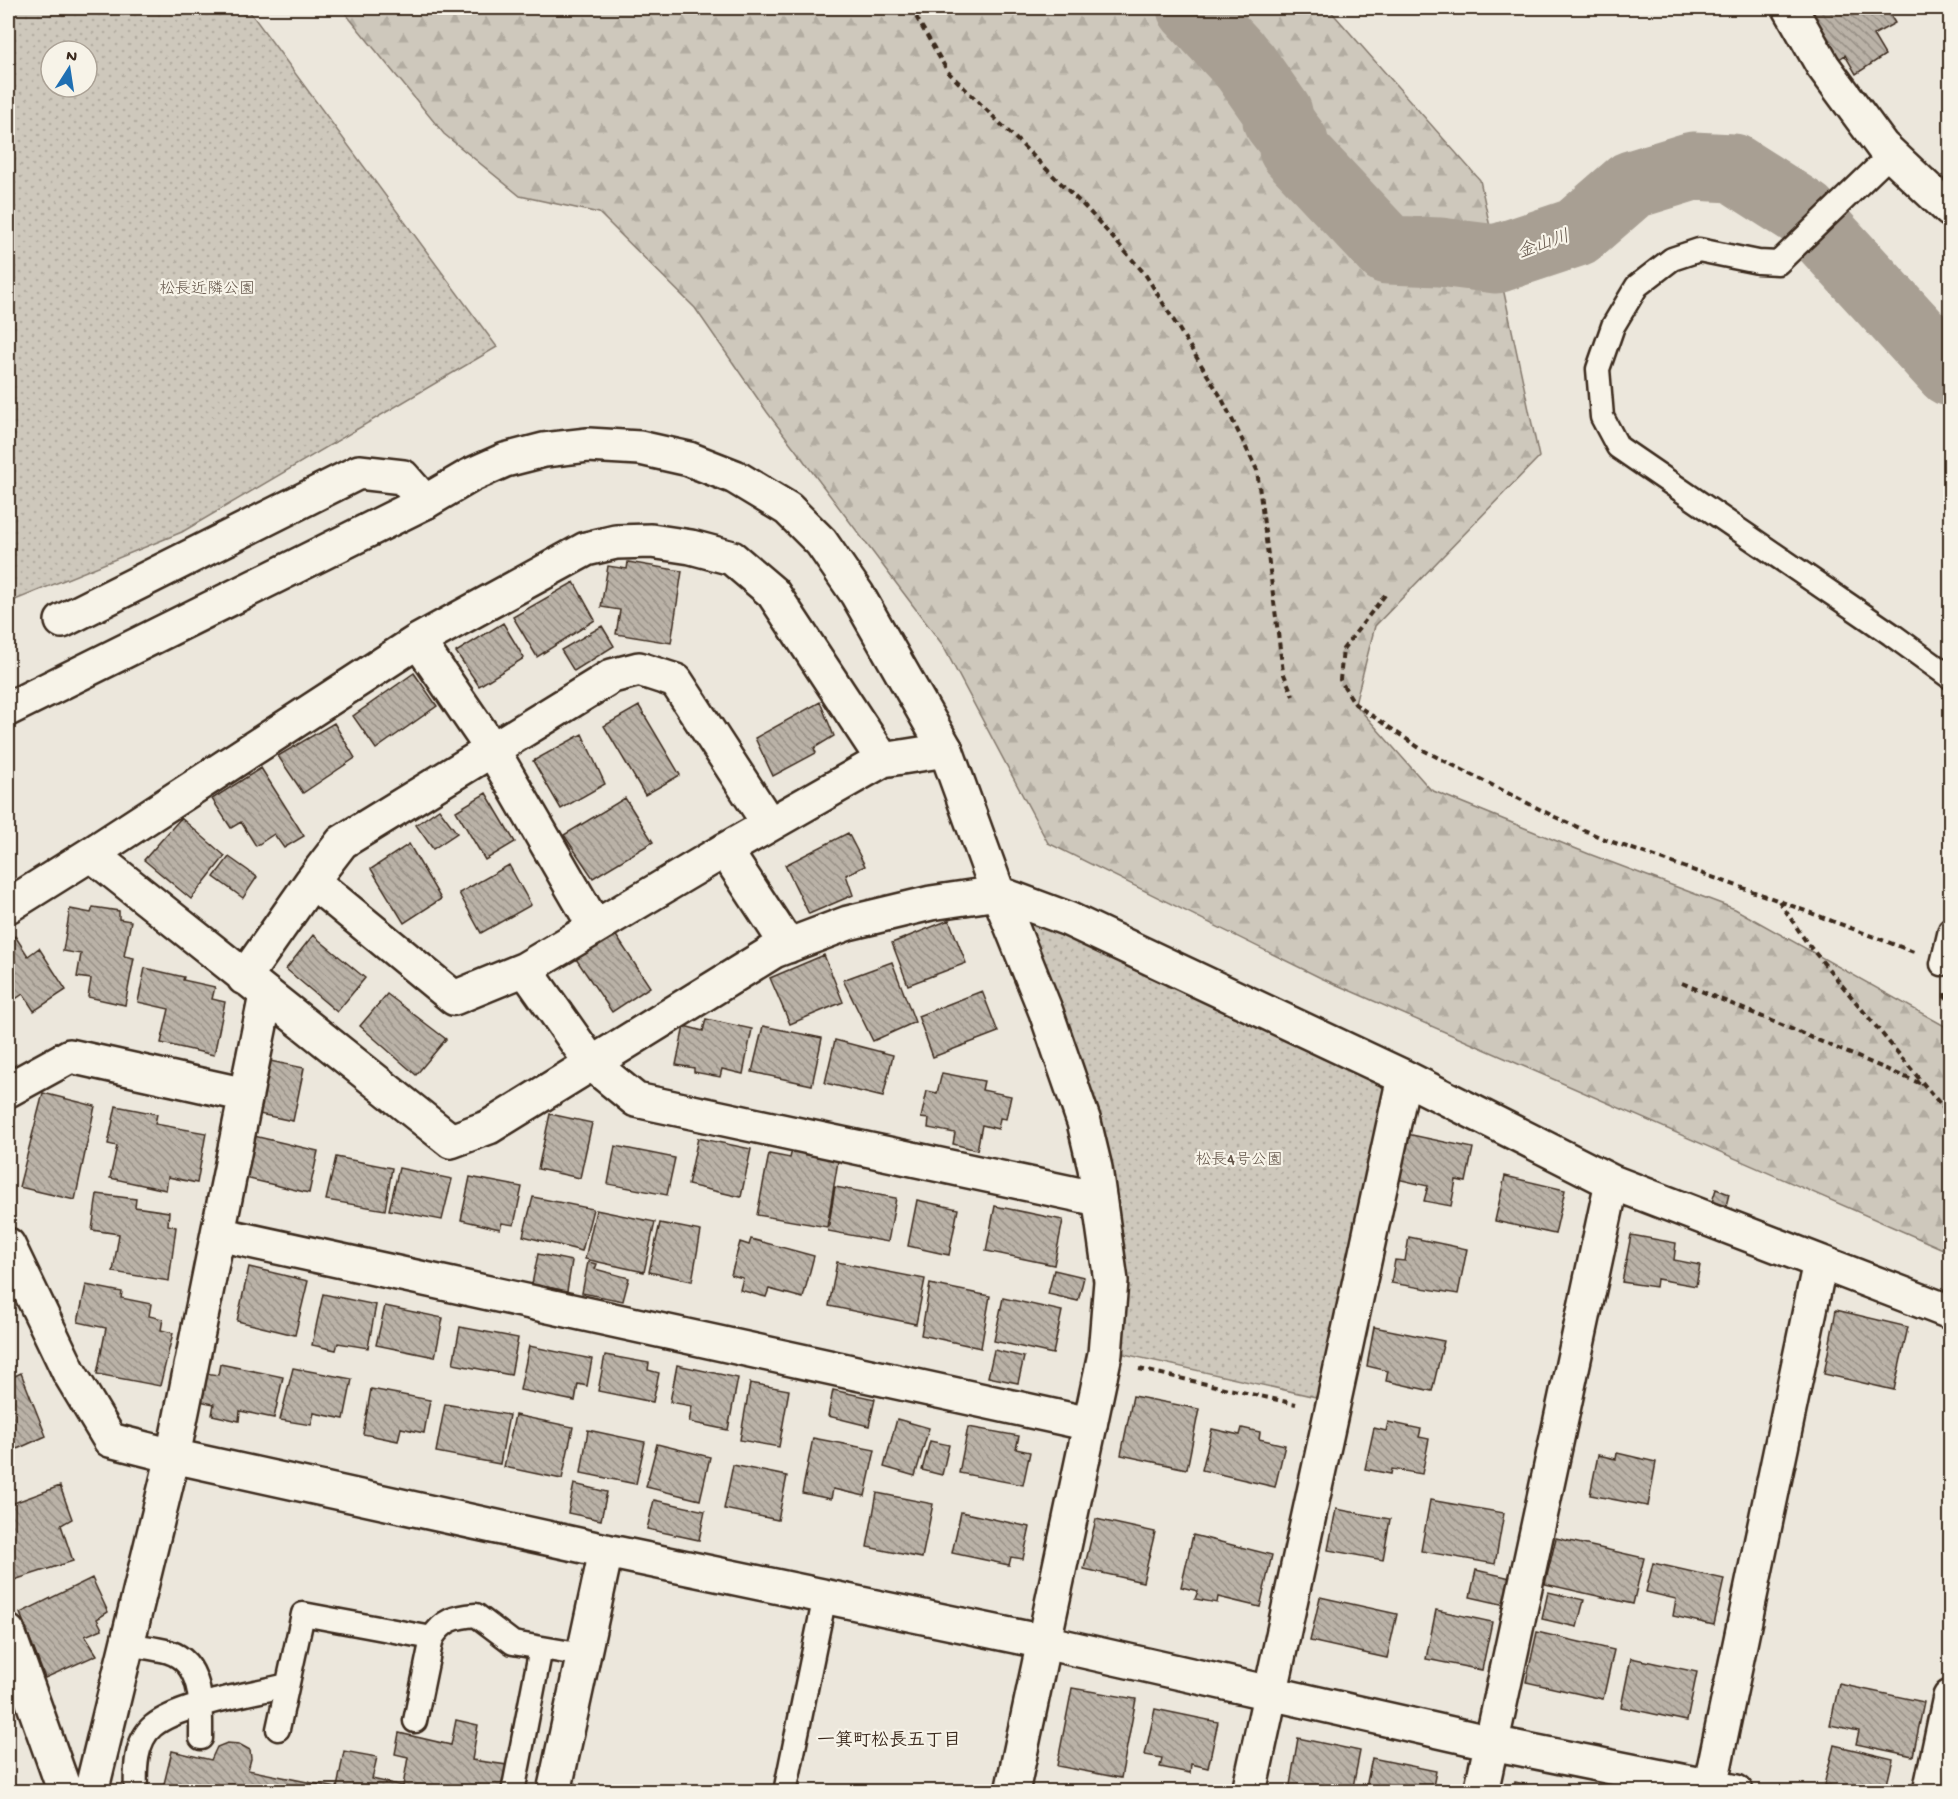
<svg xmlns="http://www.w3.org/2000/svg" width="1958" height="1799" viewBox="0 0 1958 1799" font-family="'Gochi Hand','Klee One',sans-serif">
<defs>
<pattern id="forest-firs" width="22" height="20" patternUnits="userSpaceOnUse" patternTransform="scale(1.5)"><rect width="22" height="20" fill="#cec8bc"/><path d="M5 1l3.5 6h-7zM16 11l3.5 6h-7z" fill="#b2aca1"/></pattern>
<pattern id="park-dots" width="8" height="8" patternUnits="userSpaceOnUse" patternTransform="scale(1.5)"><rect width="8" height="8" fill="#cec8bc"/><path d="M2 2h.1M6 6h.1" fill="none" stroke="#b2aca1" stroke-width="1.8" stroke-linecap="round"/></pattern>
<pattern id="building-back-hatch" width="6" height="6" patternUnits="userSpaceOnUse" patternTransform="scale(1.5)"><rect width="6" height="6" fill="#bab2a7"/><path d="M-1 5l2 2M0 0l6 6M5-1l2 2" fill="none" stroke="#989187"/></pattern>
</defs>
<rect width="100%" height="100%" fill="#ece7dc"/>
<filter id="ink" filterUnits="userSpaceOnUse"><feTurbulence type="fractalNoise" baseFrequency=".0167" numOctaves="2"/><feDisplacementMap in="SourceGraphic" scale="12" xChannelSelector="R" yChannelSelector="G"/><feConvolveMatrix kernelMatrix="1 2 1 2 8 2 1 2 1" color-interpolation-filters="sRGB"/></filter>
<g filter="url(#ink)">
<path fill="url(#forest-firs)" stroke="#84796d" stroke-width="1.5" d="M341 8H1328L1480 180 1539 457 1375 626 1355 704 1431 790 1589 854 1735 909 1950 1029V1252L1321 978 1048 843 942 644 767 412 695 308 599 213 520 196 444 134Z"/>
<path fill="url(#park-dots)" stroke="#84796d" stroke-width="1.5" fill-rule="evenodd" d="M8 8H247L497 347 182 532 8 603ZM51 51H87V87H51Z
M1017 910 1393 1083 1325 1399 1115 1352 1122 1279Z"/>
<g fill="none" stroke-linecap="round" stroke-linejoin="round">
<path stroke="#a89f93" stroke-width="69" d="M1191 8 1245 66 1278 113 1277 120 1294 142 1293 149 1388 250 1440 252 1496 259 1577 232 1631 185 1693 166 1733 168 1805 214 1950 372"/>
</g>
<path fill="url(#building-back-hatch)" stroke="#3b2a1e" stroke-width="1.5" d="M1818 8H1886L1895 23 1873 35 1885 55 1856 74 1845 55 1838 60 1808 13Z
M628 562 682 571 671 643 616 634 620 610 601 607 608 566 627 569Z
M574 582 595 620 537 657 513 617Z
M503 623 524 658 479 686 456 652Z
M602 626 614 646 574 671 561 650Z
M414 673 437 706 376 749 353 716Z
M820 702 834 736 814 748 816 753 773 776 755 738Z
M639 706 680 775 645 795 604 726Z
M334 723 355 758 303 793 278 756Z
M582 734 605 784 561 809 533 761Z
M261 768 304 836 284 848 274 834 256 846 241 822 231 828 212 799Z
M486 793 515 842 485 860 456 811Z
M625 798 653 842 593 878 564 835Z
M439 809 457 833 433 849 416 825Z
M181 818 225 856 191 899 144 860Z
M848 833 865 866 846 875 853 895 809 914 785 865Z
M409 844 441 899 404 923 371 869Z
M229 857 257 877 243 898 214 877Z
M509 865 531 905 481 933 459 893Z
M93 907 119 911V919L131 921 124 956 134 958 125 1005 88 997 91 979 77 977 81 954 63 951 70 909 91 913Z
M949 920 966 963 908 985 892 943Z
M615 934 650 987 612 1012 576 959Z
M313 935 365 978 337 1012 286 969Z
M15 936 28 956 39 948 66 990 34 1011 23 994 8 1004V941Z
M824 955 843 1002 790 1024 770 978Z
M892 962 915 1022 873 1041 843 980Z
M145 968 184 977 183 980 215 987 212 999 225 1002 214 1055 161 1043 169 1009 138 1002Z
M982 991 998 1032 933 1057 918 1016Z
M387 994 446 1039 416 1075 360 1026Z
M706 1019 752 1029 743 1074 722 1069 720 1077 694 1072V1068L676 1065 684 1026 703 1031Z
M763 1026 822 1038 812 1085 752 1072Z
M835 1040 893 1055 883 1097 825 1083Z
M270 1061 304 1068 293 1121 259 1114Z
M942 1073 984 1081 982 1090 1011 1096 1006 1119 1000 1118 998 1129 982 1125 977 1150 953 1144 955 1133 928 1128 929 1119 921 1118 927 1091 937 1093Z
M43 1093 95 1106 75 1200 19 1187Z
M116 1106 157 1114 155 1124 206 1133 197 1183 168 1177 166 1190 110 1178 117 1146 108 1144Z
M550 1114 592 1123 580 1178 538 1169Z
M1407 1134 1473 1148 1466 1182 1456 1180 1451 1206 1424 1201 1428 1186 1397 1179Z
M254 1136 318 1151 309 1193 245 1178Z
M698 1138 751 1149 741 1197 688 1185Z
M615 1146 675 1158 667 1195 608 1184Z
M792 1150 838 1161 827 1227 757 1215 769 1154 790 1158Z
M336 1157 392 1168 385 1210 326 1200Z
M399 1168 452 1179 442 1220 389 1210Z
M1505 1176 1565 1190 1555 1234 1495 1221Z
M470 1177 522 1187 514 1225 502 1223 500 1229 461 1220Z
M835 1187 896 1198 888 1242 828 1231Z
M1716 1189 1729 1194 1726 1206 1712 1202Z
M97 1194 136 1199 135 1207 169 1212 168 1225 176 1227 169 1281 113 1272 119 1234 92 1230Z
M533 1197 593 1209 582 1251 523 1236Z
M917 1200 958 1209 949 1255 908 1246Z
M995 1206 1063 1220 1054 1265 986 1251Z
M596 1210 655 1222 644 1272 585 1259Z
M660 1223 701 1231 692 1281 649 1272Z
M1631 1235 1676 1243 1674 1260 1700 1265 1696 1286 1657 1279 1656 1287 1622 1282Z
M1409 1237 1467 1249 1458 1294 1391 1283 1395 1260 1405 1261Z
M751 1239 814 1256 803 1298 769 1289 766 1297 740 1290 743 1278 731 1275 740 1242 749 1245Z
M538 1254 572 1261 567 1291 532 1284Z
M588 1262 597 1264 595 1269 629 1278 623 1301 582 1293Z
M837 1262 925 1279 916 1324 829 1306Z
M249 1267 308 1281 295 1335 237 1321Z
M1054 1270 1084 1277 1078 1301 1048 1294Z
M930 1284 990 1296 981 1348 921 1335Z
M86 1285 122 1292 121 1298 151 1304 149 1316 163 1319 161 1330 173 1333 160 1386 97 1374 106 1328 78 1322Z
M323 1294 376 1305 368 1348 338 1343 336 1350 312 1345Z
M1003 1298 1062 1311 1053 1354 994 1341Z
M385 1306 443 1318 435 1357 376 1345Z
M1836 1310 1908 1327 1894 1390 1824 1374Z
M460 1327 518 1338 511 1375 453 1364Z
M1374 1327 1444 1341 1432 1391 1386 1381 1388 1371 1367 1366Z
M529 1346 592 1359 587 1386 578 1384 575 1401 520 1390Z
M994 1350 1024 1357 1018 1383 988 1377Z
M605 1355 649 1363 648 1370 659 1373 653 1402 598 1391Z
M220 1364 283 1377 274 1418 240 1411 239 1421 212 1415 214 1404 199 1401 205 1373 218 1375Z
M677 1365 738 1378 728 1430 689 1422 692 1406 670 1402Z
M293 1368 352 1379 344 1419 314 1413 311 1425 280 1420Z
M21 1373 46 1436 8 1453V1379Z
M750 1383 789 1390 779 1447 740 1440Z
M371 1389 430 1400 424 1433 401 1428 398 1441 363 1434Z
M833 1390 875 1399 869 1426 828 1416Z
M1133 1396 1199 1409 1187 1469 1121 1455Z
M445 1404 509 1415 500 1464 436 1452Z
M515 1415 573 1427 562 1479 504 1467Z
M897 1419 929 1428 915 1476 884 1467Z
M1388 1422 1421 1429 1419 1437 1429 1439 1422 1474 1392 1469 1391 1474 1365 1469 1374 1428 1386 1431Z
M968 1427 1019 1436 1016 1449 1030 1452 1023 1485 959 1473Z
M1242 1428 1260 1432 1259 1439 1285 1445 1275 1487 1202 1470 1212 1429 1240 1435Z
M588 1430 645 1442 636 1484 581 1473Z
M813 1438 875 1450 865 1496 833 1489 831 1499 802 1493Z
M930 1441 949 1445 942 1475 922 1470Z
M657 1444 710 1457 700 1500 646 1487Z
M1617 1453 1656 1462 1648 1506 1590 1495 1598 1455 1616 1459Z
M733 1465 787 1476 778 1520 724 1509Z
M574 1484 607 1492 601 1520 568 1513Z
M60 1486 72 1519 61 1525 73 1561 8 1582V1505Z
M877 1493 933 1504 922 1558 867 1547Z
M654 1500 705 1511 699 1540 647 1529Z
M1430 1500 1504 1513 1495 1564 1421 1551Z
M1336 1509 1390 1519 1383 1560 1328 1550Z
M961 1512 1030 1527 1023 1559 1011 1557 1009 1565 952 1553Z
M1096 1519 1155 1532 1143 1582 1084 1569Z
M1193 1535 1272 1555 1260 1607 1218 1597 1217 1603 1195 1599 1198 1591 1181 1587Z
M1556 1538 1644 1558 1633 1604 1545 1584Z
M1653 1563 1724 1579 1714 1625 1673 1616 1676 1599 1646 1592Z
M1476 1570 1511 1578 1506 1605 1470 1597Z
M92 1578 108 1612 97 1619 102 1629 85 1636 97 1655 45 1678 20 1613Z
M1548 1592 1584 1600 1577 1627 1542 1619Z
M1320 1597 1397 1614 1387 1658 1310 1641Z
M1436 1610 1492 1622 1482 1670 1426 1659Z
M1537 1632 1614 1650 1603 1699 1526 1682Z
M1631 1658 1697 1672 1687 1721 1621 1707Z
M1839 1684 1924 1702 1913 1756 1856 1744 1859 1731 1830 1725Z
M1072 1688 1136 1699 1121 1778 1057 1766Z
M1155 1709 1218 1722 1208 1768 1191 1764 1190 1773 1160 1767 1162 1758 1145 1755Z
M456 1720 478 1725 472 1760 507 1765 502 1792H162L172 1751 211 1760 217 1747 227 1743 239 1744 250 1750 251 1759 248 1770 337 1788 344 1751 377 1757 372 1779 403 1786 408 1757 395 1754 399 1733 451 1745Z
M1298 1738 1360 1751 1352 1792 1334 1789 1333 1792 1289 1791Z
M1834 1745 1893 1759 1885 1792H1853L1824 1785Z
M1372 1758 1436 1771 1432 1792H1365Z
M1515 1782 1560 1792H1513Z"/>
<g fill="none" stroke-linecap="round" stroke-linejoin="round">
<g stroke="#3b2a1e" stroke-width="27">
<path id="lane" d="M1891 154 1778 263 1758 262 1699 250 1672 259 1637 286 1613 326 1598 369 1602 417 1618 447 1891 634 1950 677
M1942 964 1950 930
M127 1644C141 1647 155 1648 169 1652 204 1663 201 1709 201 1738
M415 1721 432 1638
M278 1729 303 1614 432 1638C444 1619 455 1617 476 1615L513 1643 583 1655
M136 1792C135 1770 135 1741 153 1726 180 1704 252 1694 287 1685
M513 1792 541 1648
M785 1792 825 1596"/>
</g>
<g stroke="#3b2a1e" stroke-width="38">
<path id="street" d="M1790 8 1823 66 1882 146 1950 210
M62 621 359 472 403 477 425 502
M418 641 492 749 595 927
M725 850 788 946
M91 854 451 1141 489 1127 774 951 848 923 931 903 998 893 1068 919 1404 1077 1612 1182 1950 1312
M312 881 454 998 525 969 725 850 883 760 946 750
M8 906 91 854 418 641 586 549 616 542 651 541 691 547 732 558 773 593 883 760
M525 969 592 1064 636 1100 1099 1199
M244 978 312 881 342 842 612 676 639 669 676 681 769 824
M8 1090 70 1056 246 1095
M218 1234 1090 1424
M8 1245 69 1372 110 1440 173 1456 266 995
M8 1632 65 1792
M91 1792 173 1456 606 1551 1044 1642 1492 1743 1736 1792
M554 1792 606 1551
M1249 1792 1404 1077
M1481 1792 1612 1182
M1709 1792 1820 1262
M1930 1792 1950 1697"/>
</g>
<g stroke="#3b2a1e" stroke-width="38">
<path id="secondary" d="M8 709 425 502 471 475 505 460 544 450 588 445 640 448 689 459 735 477 788 509 821 542 857 594 946 750 998 893 1046 1012 1084 1122 1095 1168 1111 1281 1105 1354 1012 1792"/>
</g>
<path stroke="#3b2a1e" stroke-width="4" stroke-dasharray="6 4.5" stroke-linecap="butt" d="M911 8 948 72 1089 211 1145 274 1221 397 1257 470 1283 672 1293 696
M1385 595 1343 649 1340 680 1355 704 1421 749 1555 817 1604 839 1766 896 1914 952
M1779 901 1807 943 1950 1116
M1682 983 1924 1085
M1945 993V997L1950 1002
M1139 1369 1296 1404"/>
<use href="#lane" stroke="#f7f3e8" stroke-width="22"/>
<use href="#street" stroke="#f7f3e8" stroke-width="33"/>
<use href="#secondary" stroke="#f7f3e8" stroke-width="33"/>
</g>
</g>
<g text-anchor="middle" stroke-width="4.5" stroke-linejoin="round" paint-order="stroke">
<g font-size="16" fill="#605246" stroke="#f7f3e8">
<text x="207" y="293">松長近隣公園</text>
<text x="1239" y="1164">松長4号公園</text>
</g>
<g font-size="18" font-style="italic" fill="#615347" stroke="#f7f3e8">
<text transform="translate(1543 243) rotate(-19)" y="6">金山川</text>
</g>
<g font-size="18" font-weight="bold" fill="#3b2a1e" stroke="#f7f3e8">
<text x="889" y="1745">一箕町松長五丁目</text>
</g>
</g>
<rect width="1958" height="1799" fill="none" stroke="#f7f3e8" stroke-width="30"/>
<rect x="15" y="15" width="1928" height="1769" fill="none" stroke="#3b2a1e" stroke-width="2" filter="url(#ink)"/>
<g transform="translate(69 69) rotate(12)"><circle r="28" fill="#f7f3e8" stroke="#aca397" stroke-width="1.5"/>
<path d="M0-4.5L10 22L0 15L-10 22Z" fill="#1f6fb2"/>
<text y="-9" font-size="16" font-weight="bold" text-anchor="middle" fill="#3b2a1e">N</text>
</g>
</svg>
